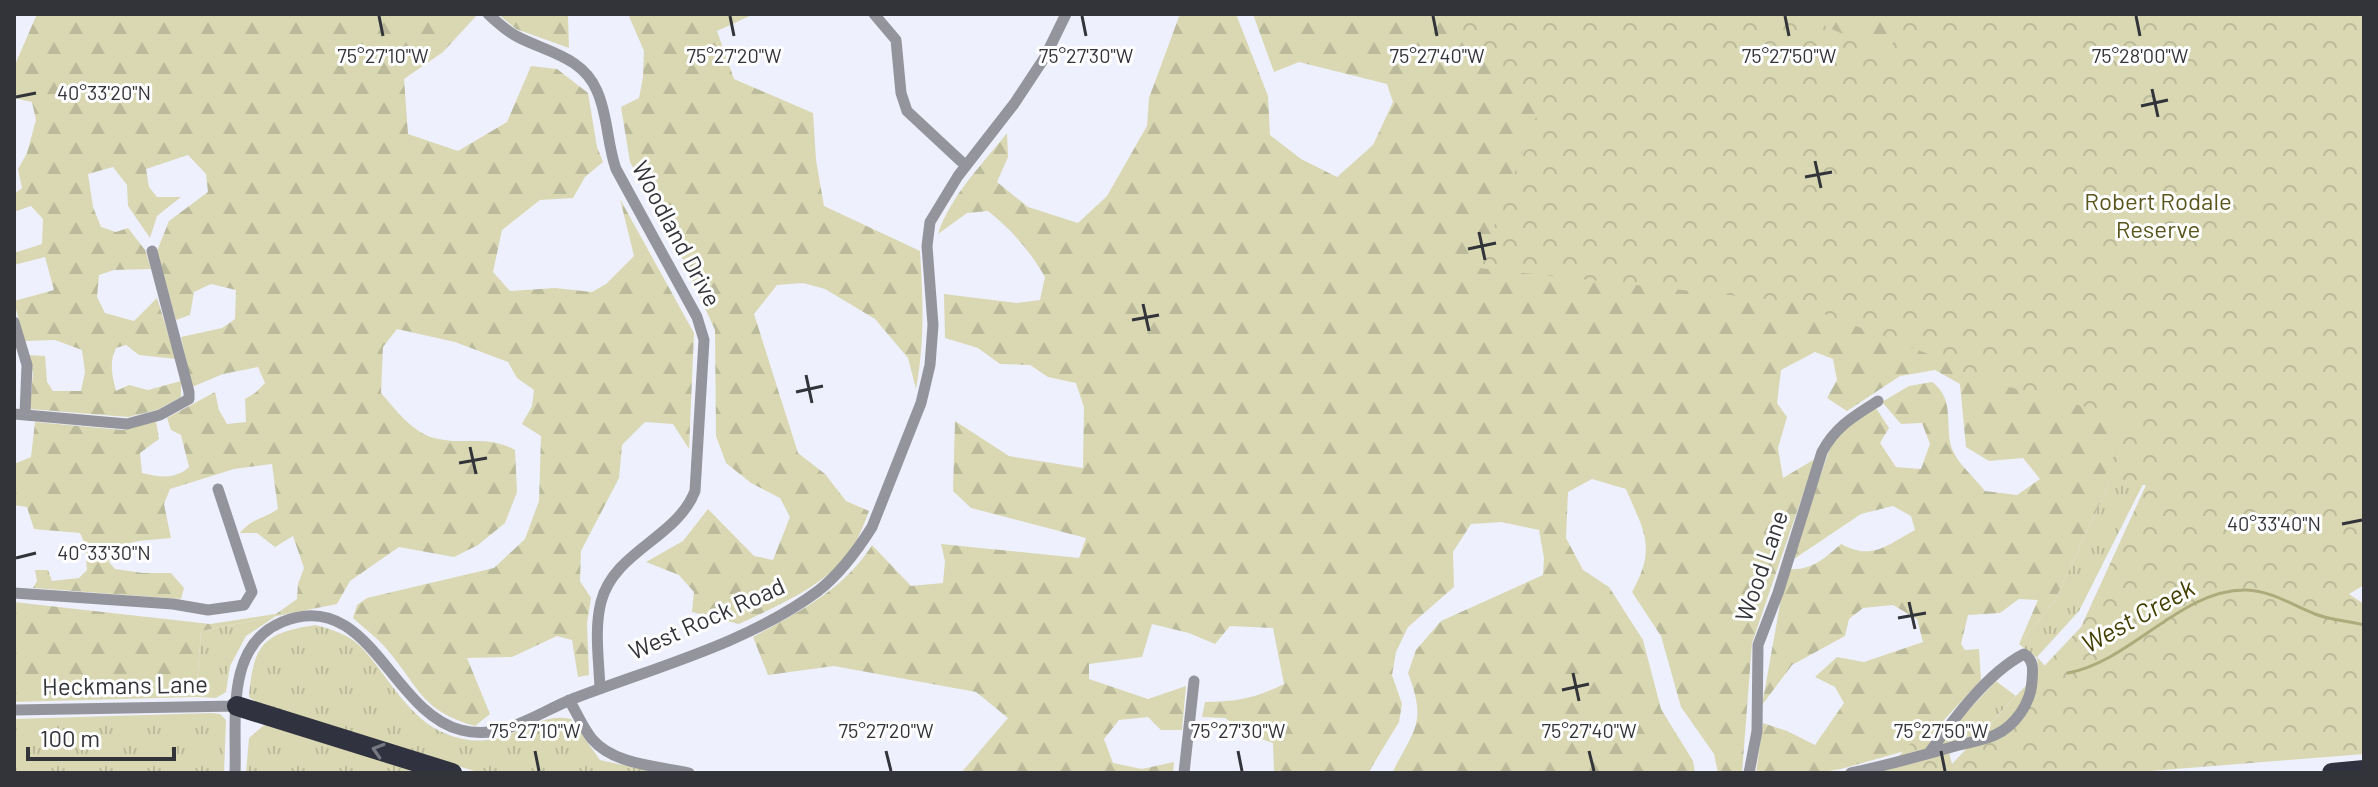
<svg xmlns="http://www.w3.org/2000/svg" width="2378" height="787" viewBox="0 0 2378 787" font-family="Barlow,sans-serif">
<defs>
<pattern id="grass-tufts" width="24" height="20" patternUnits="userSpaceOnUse" patternTransform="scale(2)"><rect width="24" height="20" fill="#d9d8b3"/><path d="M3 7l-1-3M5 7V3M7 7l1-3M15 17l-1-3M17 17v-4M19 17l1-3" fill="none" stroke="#bbba9b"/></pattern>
<pattern id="forest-firs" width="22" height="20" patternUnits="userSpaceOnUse" patternTransform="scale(2)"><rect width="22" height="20" fill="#d9d8b3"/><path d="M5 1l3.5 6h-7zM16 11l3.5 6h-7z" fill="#bbba9b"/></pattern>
<pattern id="park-crowns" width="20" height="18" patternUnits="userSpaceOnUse" patternTransform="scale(2)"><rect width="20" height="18" fill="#d9d8b3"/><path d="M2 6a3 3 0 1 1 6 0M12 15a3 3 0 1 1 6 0" fill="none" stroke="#bbba9b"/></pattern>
</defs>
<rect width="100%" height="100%" fill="#eef0fd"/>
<path fill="url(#grass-tufts)" d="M2328 14H2364L2310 153 2079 611 2037 657 2143 773H2076L2040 691 2037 658 2019 644 2054 602Z
M276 616 246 636 230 666 226 692 216 698 196 697 201 631Z
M315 625C331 629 347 634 359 645 389 675 407 720 449 735 507 756 529 710 571 719L600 760 659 773H481L263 707 249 697C253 644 264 633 315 625Z
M1996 681 2016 696 1978 736 1946 744 1945 735Z
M211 713 220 714 226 720 224 773H14V719Z
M269 724 427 773H246L249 738 263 726Z"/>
<path fill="url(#forest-firs)" d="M37 14H478L443 52 404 79 408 134 458 151 507 122 531 66 557 69 588 93 597 147 603 162 585 177 573 198 540 200 502 230 493 272 510 291 555 288 592 292 606 284 634 256 620 199 694 333 689 449 673 424 645 422 622 445 619 478 581 551 580 581 591 598 587 623 589 675 578 677 572 640 557 636 512 657 467 658 490 714 475 726C423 711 421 691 390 653 380 640 365 629 353 618L357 605 367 598 494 568 525 539 539 501 541 436 522 424 532 406 534 390 517 378 508 362 455 342 397 329 383 347 381 393C396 410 412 432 434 438 463 446 486 434 515 450L517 492 505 523 478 545 454 557 399 547 350 581 337 604 201 631 196 697 14 702V602L210 624 276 614 297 599 298 584 304 568 293 536 275 547 257 533H240C251 519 263 519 278 509L272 464 234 469 170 489 164 504 171 538 138 541 114 547 109 562 115 569 143 573H171L184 588 181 599 33 588 37 581 35 570H48L52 581 79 578 87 570 85 544 80 533 34 529 27 507 14 505V464L31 457 35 422 123 430 156 421 159 439 140 453 142 473C160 477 175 480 189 467L181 435 171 430 167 418 215 392 219 410 227 424 246 422 245 399 255 393 265 383 258 367 223 374 192 387 181 337 222 328 235 319 236 290 211 284 194 292 190 315 176 320 157 251 169 221 208 192 206 174 188 155 146 169 149 187 157 197H181L157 216 150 238 128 206 127 185 113 167 88 174 93 207 101 227 116 232 128 228 145 250 151 269 114 270 99 275 97 297 105 313 134 321 157 298 176 359 139 355 126 345 116 348C109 362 112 376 116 391L129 385 148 390 181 381V397L157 410 128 417 30 409 33 372 27 355 45 356 47 382 53 391H81L85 372 82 350 55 340 24 341 14 301 54 290 45 257 14 265V253L42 244 43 219 31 206 14 212V194L22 188 18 169 27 153 36 120 32 102 14 98V67Z
M498 14H574L568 16 569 48 516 29Z
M628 14H754L717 31 734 79 813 113 816 160 824 206 920 251C923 300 925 340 916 389L908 358 875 319 825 289 803 283 777 285 754 314 798 453 825 474 846 501 869 511C862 530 853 552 838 566 810 592 773 608 739 624L692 612 694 592 679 575 646 562 683 541 708 509 754 556 773 560 790 517 780 498 751 483 726 463 716 436 715 330 677 247 630 162 621 107 639 98 643 77 644 51Z
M1180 14H1236L1268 96 1270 135 1301 159 1337 177 1373 145 1393 102 1387 84 1299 62 1274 72 1253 14H2328L2054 602 2019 644 2038 600 2019 599 2000 613 1968 615 1961 644 1965 650 1979 649 1981 680 1919 747 1841 769 1816 773H1756L1763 723 1787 731 1815 745 1844 703 1835 687 1815 677 1837 657 1864 662 1923 642 1917 619 1893 605 1863 608 1849 619 1845 636 1792 665 1762 705 1781 599 1789 569C1811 571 1825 558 1841 544 1872 561 1887 545 1915 530L1911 516 1893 506 1861 514 1791 561 1831 445 1847 425 1876 408 1889 428 1880 443 1896 467 1921 469 1930 444 1922 423 1901 424 1882 402 1909 386 1932 382C1957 400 1943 429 1953 451 1959 465 1976 479 1985 491L2017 495 2040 479 2023 458 1989 461 1966 447 1960 384 1935 370 1900 376 1847 411 1827 398 1837 380 1833 359 1815 352 1781 370 1777 403 1787 417 1778 448 1783 478 1815 459 1752 643 1742 773H1718L1714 754 1681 707 1661 636 1632 592C1657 547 1644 532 1626 489L1592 479 1568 492 1566 538 1583 570 1609 587 1643 640 1661 709 1693 761 1695 773H1392C1415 728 1427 723 1408 673L1416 650 1441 621 1543 575 1544 558 1539 530 1501 522 1471 524 1453 552 1454 587 1408 627 1396 652 1392 675 1402 704 1399 722 1368 773 1274 772 1273 743 1248 734 1225 718 1202 717 1205 702C1237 702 1256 698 1284 684L1273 628 1230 626 1215 644 1189 633 1152 624 1142 657 1089 664V679L1148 699 1186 686 1182 730H1161L1148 717 1119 720 1104 739 1113 763 1142 769 1174 762 1173 773H961L1008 718 976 692 834 666 768 675 753 637C797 613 845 589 872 545L911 586 943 583 945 561 941 544 1079 558 1086 538 971 508 953 491 955 421 1009 456 1083 468 1084 407 1076 383 1048 377 1030 365 1000 364 978 348 945 338 944 294 1017 303 1040 300 1045 277C1030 251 1012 230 988 211L967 213 938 234C951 195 981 166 1007 133L1008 157 997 182 1028 207 1078 223 1107 196 1147 126 1149 98Z"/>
<path fill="url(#park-crowns)" d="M1437 14H1798L1888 54 1905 14H2364V585L2349 594 2364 604V754L2125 773H1835L1897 758 1939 713 1952 764 2081 627 2146 485H2100L2132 419 1952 372 1954 364 1794 302 1478 268 1539 109Z"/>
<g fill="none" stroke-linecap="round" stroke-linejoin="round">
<path stroke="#adab7b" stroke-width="3" d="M2068 673C2132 661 2181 589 2246 590 2272 591 2292 605 2315 614 2330 620 2348 621 2364 625"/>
<path stroke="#94959c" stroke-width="11" d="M488 14C497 22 506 31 518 37 547 52 583 57 597 91 608 115 607 144 616 169L697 317 704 340 695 491C677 538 614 551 601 602 594 629 599 661 600 689
M874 14 896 40 901 93 907 111 966 166
M14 322 27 365 25 414
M14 414 127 424 160 415 189 399V392L152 251
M14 593 173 604 208 610 244 605 252 592 218 489
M569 700C577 713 583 728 592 739 614 765 658 766 689 773
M14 710 237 706
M235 773C237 722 224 646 282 622 369 586 391 713 461 730 472 733 485 733 497 731 524 725 549 708 575 698 656 667 748 643 818 591 841 573 857 551 872 527L921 403 930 365 933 325 927 246 930 222 958 176 1014 104 1045 57 1066 14
M1184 773 1194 681
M1749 773 1757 731 1758 645 1778 593 1822 452C1835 427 1854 416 1878 401
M1851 773C1888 765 1924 755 1959 745 1971 742 1984 740 1995 735 2015 726 2031 703 2032 681 2033 670 2034 660 2024 654 1987 673 1953 720 1929 753"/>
<path stroke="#31323f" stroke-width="20" d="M237 706 452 773
M2332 773 2364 770"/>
</g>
<defs><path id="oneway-chevron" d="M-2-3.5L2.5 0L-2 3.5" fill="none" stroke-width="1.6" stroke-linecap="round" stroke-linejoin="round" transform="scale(2)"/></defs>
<use stroke="#797982" href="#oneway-chevron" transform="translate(378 750) rotate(-163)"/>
<path fill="none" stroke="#33343a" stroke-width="3" d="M379 16 383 36M730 16 734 36M1082 16 1086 36M1433 16 1437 36M1785 16 1789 36M2136 16 2140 36M2152 89 2158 117M16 97 36 93M2141 106 2168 100M1815 161 1821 188M1805 177 1832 172M1479 232 1485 260M1468 249 1496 243M1143 304 1149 331M1132 320 1159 315M806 375 812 403M796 392 823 386M470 447 476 474M459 463 487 458M2342 524 2362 520M16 558 36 553M1909 602 1915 629M1898 618 1926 613M1573 673 1579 701M1562 690 1589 684M535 751 539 771M886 751 891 771M1238 751 1242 771M1589 751 1594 771M1941 751 1945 771"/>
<g text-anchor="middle" stroke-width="6" stroke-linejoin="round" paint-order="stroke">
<g font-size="24" fill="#59551d" stroke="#fefefe">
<text x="2158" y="210">Robert Rodale<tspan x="2158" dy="28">Reserve</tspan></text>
</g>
<g font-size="24" fill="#33343a" stroke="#fefefe">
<text transform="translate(676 234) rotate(62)" y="8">Woodland Drive</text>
<text transform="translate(1762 566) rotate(-71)" y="8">Wood Lane</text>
<text transform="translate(707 619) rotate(-24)" y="8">West Rock Road</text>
<text transform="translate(125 686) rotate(-1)" y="8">Heckmans Lane</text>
</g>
<g font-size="26" font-style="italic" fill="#433f01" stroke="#fefefe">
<text transform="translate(2138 616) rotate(-29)" y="9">West Creek</text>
</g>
</g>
<g font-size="20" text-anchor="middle" fill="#33343a" stroke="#fefefe" stroke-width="6" stroke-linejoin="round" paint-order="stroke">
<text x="383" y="63">75°27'10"W</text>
<text x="734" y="63">75°27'20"W</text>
<text x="1086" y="63">75°27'30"W</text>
<text x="1437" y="63">75°27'40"W</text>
<text x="1789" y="63">75°27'50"W</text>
<text x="2140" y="63">75°28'00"W</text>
<text x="104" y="100">40°33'20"N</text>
<text x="2274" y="531">40°33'40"N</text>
<text x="104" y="560">40°33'30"N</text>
<text x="535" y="738">75°27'10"W</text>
<text x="886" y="738">75°27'20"W</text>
<text x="1238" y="738">75°27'30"W</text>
<text x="1589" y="738">75°27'40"W</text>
<text x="1941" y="738">75°27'50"W</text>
</g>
<rect width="2378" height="787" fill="none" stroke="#33343a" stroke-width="32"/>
<path d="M28 747v12h146v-12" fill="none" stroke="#33343a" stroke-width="4"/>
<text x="40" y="747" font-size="24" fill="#33343a" stroke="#fefefe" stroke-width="6" paint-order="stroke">100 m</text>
</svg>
